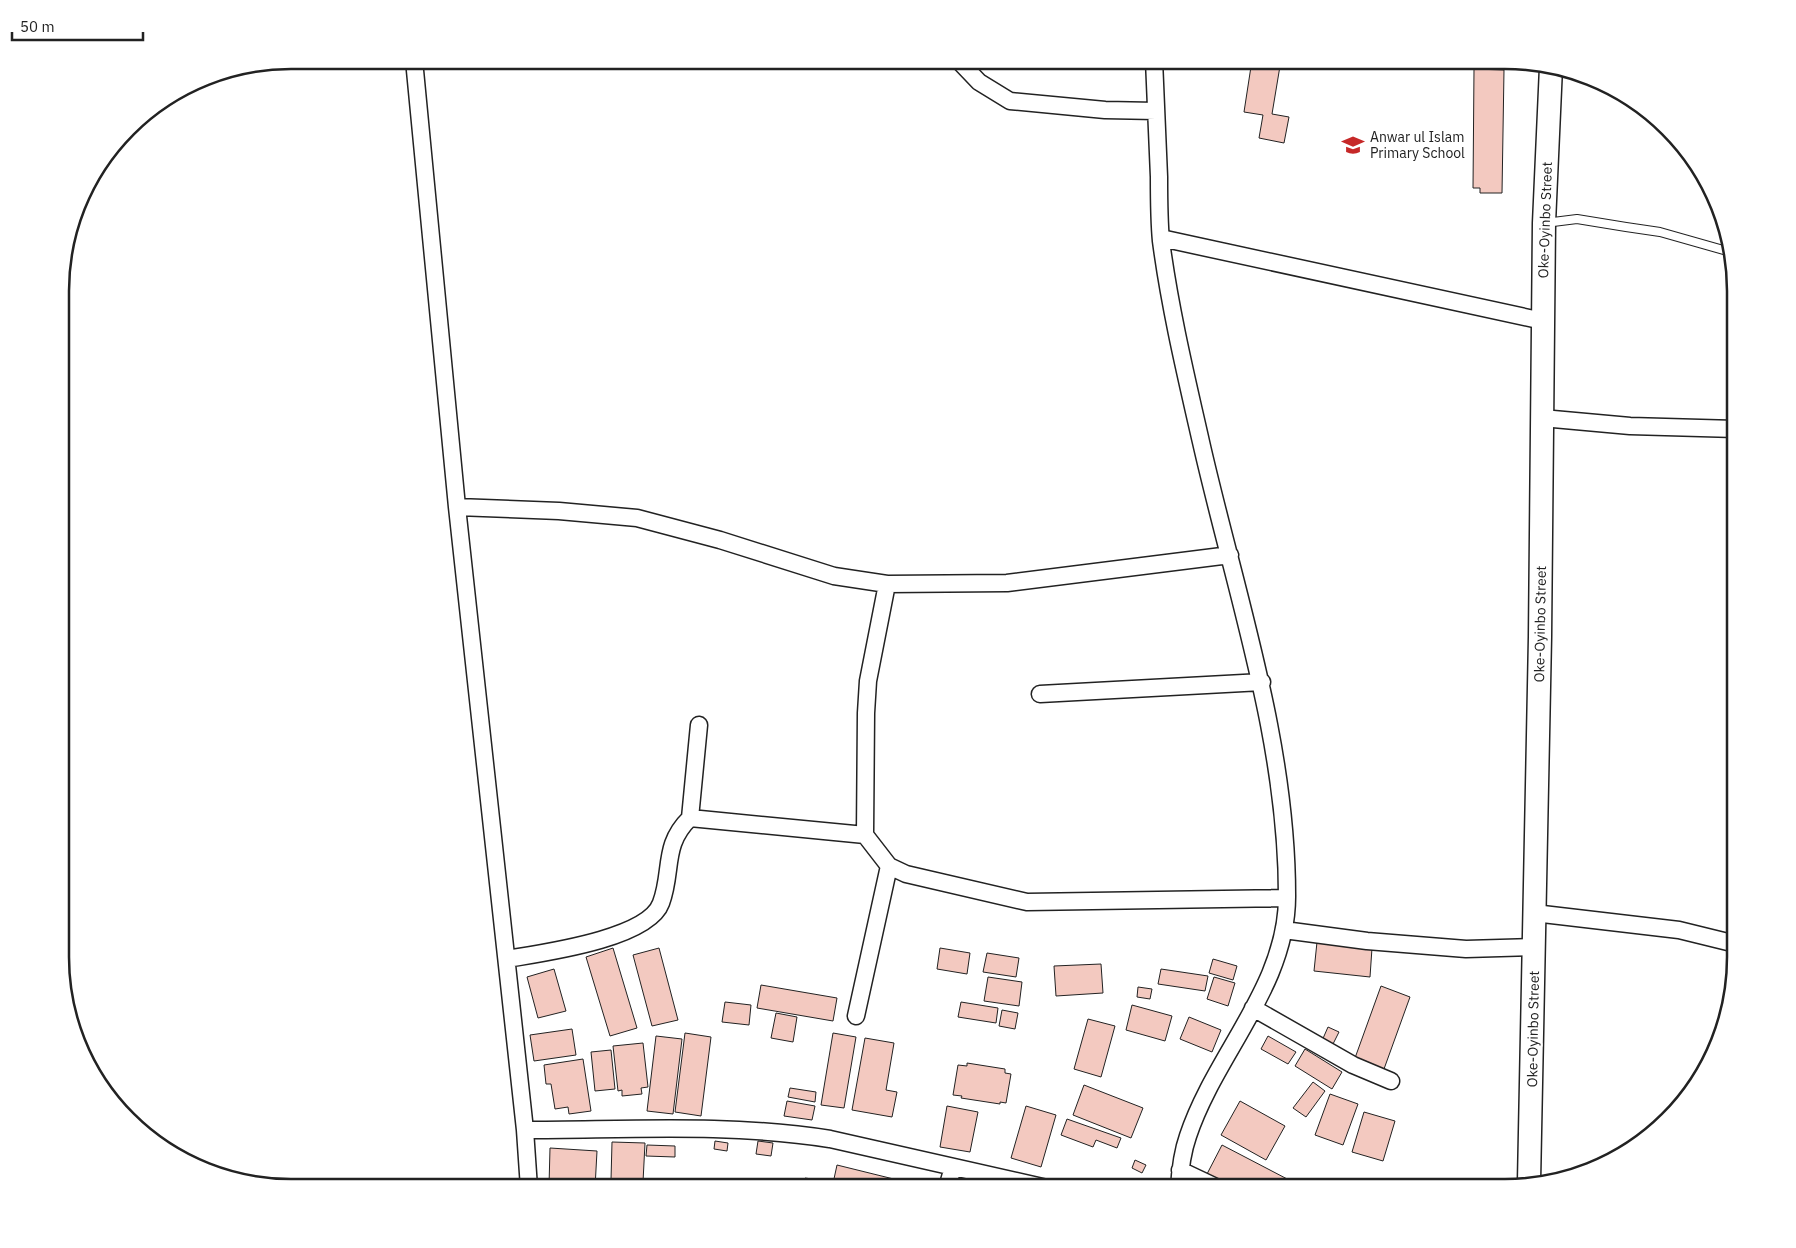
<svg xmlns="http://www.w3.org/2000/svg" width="1796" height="1248" viewBox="0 0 1796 1248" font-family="'IBM Plex Sans',sans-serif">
<rect width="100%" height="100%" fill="#fff"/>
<path fill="#f3c9c0" stroke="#222" d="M1252 60H1281L1272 114 1289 117 1284 143 1259 138 1263 115 1244 112Z
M1474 69 1504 70 1502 193H1480V188H1473Z
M1317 942 1372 948 1370 977 1314 971Z
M613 948 637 1028 610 1036 586 957Z
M659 948 678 1020 652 1026 633 955Z
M940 948 970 953 967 974 937 969Z
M987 953 1019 958 1016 977 983 972Z
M1213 959 1237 966 1233 980 1209 973Z
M1101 964 1103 993 1056 996 1054 966Z
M554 969 566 1011 538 1018 527 977Z
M1161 969 1208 976 1205 991 1158 984Z
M988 977 1022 982 1019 1006 984 1001Z
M1214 977 1235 983 1228 1006 1207 999Z
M761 985 837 998 833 1021 757 1008Z
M1381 986 1410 997 1384 1069 1355 1058Z
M1138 987 1152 989 1150 999 1137 997Z
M725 1002 751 1005 749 1025 722 1022Z
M961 1002 998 1008 996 1023 958 1017Z
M1132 1005 1172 1016 1165 1041 1126 1030Z
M1002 1010 1018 1013 1015 1029 999 1026Z
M776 1013 797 1017 793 1042 771 1038Z
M1189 1017 1221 1030 1212 1052 1180 1039Z
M1088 1019 1115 1026 1101 1077 1074 1069Z
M1328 1027 1339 1032 1331 1048 1321 1043Z
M572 1029 576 1055 534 1061 530 1035Z
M685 1033 711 1037 701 1116 675 1112Z
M833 1033 856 1037 844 1108 821 1105Z
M656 1036 682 1039 673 1114 647 1111Z
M1268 1036 1296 1052 1288 1064 1261 1049Z
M865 1038 894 1043 886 1090 897 1092 892 1117 852 1110Z
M643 1043 648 1087 641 1088 642 1094 622 1096V1090L618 1091 613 1046Z
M1305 1049 1342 1072 1332 1089 1295 1066Z
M611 1050 615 1089 595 1091 591 1052Z
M583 1059 591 1111 569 1114 568 1107 555 1109 551 1084H546L544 1065Z
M967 1063 1005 1069V1073L1011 1074 1006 1103 1000 1102V1104L961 1098 962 1096 953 1095 958 1065 967 1066Z
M1313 1082 1325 1091 1306 1117 1293 1108Z
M1084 1085 1143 1108 1131 1138 1073 1115Z
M790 1088 816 1092 815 1102 788 1097Z
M1330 1094 1358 1104 1343 1145 1315 1135Z
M787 1101 815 1106 812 1120 784 1116Z
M1240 1101 1285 1126 1266 1160 1221 1135Z
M947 1106 978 1112 970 1152 940 1147Z
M1026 1106 1056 1115 1041 1167 1011 1158Z
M1364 1112 1395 1121 1383 1161 1352 1152Z
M1067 1119 1121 1138 1117 1148 1096 1140 1093 1147 1061 1135Z
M715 1141 728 1143 727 1151 714 1149Z
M758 1141 773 1143 771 1156 756 1154Z
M612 1142 645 1143 643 1182 611 1180Z
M647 1145 675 1146V1157L646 1156Z
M1222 1145 1291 1181 1288 1188H1234L1207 1174Z
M550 1148 597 1151 595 1188 549 1186Z
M1135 1160 1146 1165 1142 1173 1132 1168Z
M837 1165 922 1186 921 1188H832Z
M805 1178 826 1181 825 1188H804Z
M613 1182 642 1183V1188H613Z
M1415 1182 1453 1188H1414Z"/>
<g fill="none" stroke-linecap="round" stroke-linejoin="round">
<g stroke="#222" stroke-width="10">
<path id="lane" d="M1545 223 1577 219 1626 227 1660 232 1727 251"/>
</g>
<g stroke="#222" stroke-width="19">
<path id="street" d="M414 60 457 507 525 1130 529 1188
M958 60 979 82 1010 101 1105 110 1156 111
M1154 60C1156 99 1157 138 1159 177 1159 198 1159 220 1161 241 1170 309 1186 376 1201 442 1235 592 1287 740 1287 895 1288 985 1215 1054 1188 1136 1182 1153 1180 1171 1179 1188
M1161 238 1543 321
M1542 418 1630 426 1736 429
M457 507 559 511 637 518 720 540 834 576 887 584 1007 583 1230 555
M1040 694 1262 682
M690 818 699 725
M865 835 866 713 868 681 887 584
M1534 913 1679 930 1736 944
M1284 930 1367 941 1466 949 1533 947
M507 959C542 953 648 939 661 903 673 871 662 845 690 818L865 835 889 866 906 874 1027 902 1287 898
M1253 1008 1353 1065 1391 1081
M856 1016 889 866
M525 1130C626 1130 730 1123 830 1139L1047 1188
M1180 1170 1218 1188
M947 1188 953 1167"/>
</g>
<g stroke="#222" stroke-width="25">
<path id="secondary" d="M1529 1182 1540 637 1544 223 1551 67"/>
</g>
<use href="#lane" stroke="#fff" stroke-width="8"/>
<use href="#street" stroke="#fff" stroke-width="16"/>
<use href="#secondary" stroke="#fff" stroke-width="22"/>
</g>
<defs>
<g id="school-bare" transform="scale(1.725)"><path d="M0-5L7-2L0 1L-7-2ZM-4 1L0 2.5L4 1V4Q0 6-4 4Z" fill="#c62828" stroke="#fff" stroke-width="2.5" paint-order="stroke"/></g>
</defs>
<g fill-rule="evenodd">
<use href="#school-bare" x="1353" y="145"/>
</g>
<g text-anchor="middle" stroke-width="4" stroke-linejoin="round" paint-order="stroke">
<g font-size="14" fill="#222" stroke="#fff" text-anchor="start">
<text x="1370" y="142">Anwar ul Islam<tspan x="1370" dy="16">Primary School</tspan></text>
</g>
<g font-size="14" fill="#222" stroke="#fff">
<text transform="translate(1545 220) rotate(-88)" y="5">Oke-Oyinbo Street</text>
<text transform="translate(1540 624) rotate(-89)" y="5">Oke-Oyinbo Street</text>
<text transform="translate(1533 1029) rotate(-89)" y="5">Oke-Oyinbo Street</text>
</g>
</g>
<path d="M0 0H1796V1248H0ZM291 69H1505A222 222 0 0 1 1727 291V957A222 222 0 0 1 1505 1179H291A222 222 0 0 1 69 957V291A222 222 0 0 1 291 69Z" fill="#fff" fill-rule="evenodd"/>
<path fill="none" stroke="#222" stroke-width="2.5" d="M291 69H1505A222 222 0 0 1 1727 291V957A222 222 0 0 1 1505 1179H291A222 222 0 0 1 69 957V291A222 222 0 0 1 291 69Z"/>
<path d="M12 32v8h131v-8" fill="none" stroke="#222222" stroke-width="2.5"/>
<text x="20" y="32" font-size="15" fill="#222222" stroke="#ffffff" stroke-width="4" paint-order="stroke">50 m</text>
</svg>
